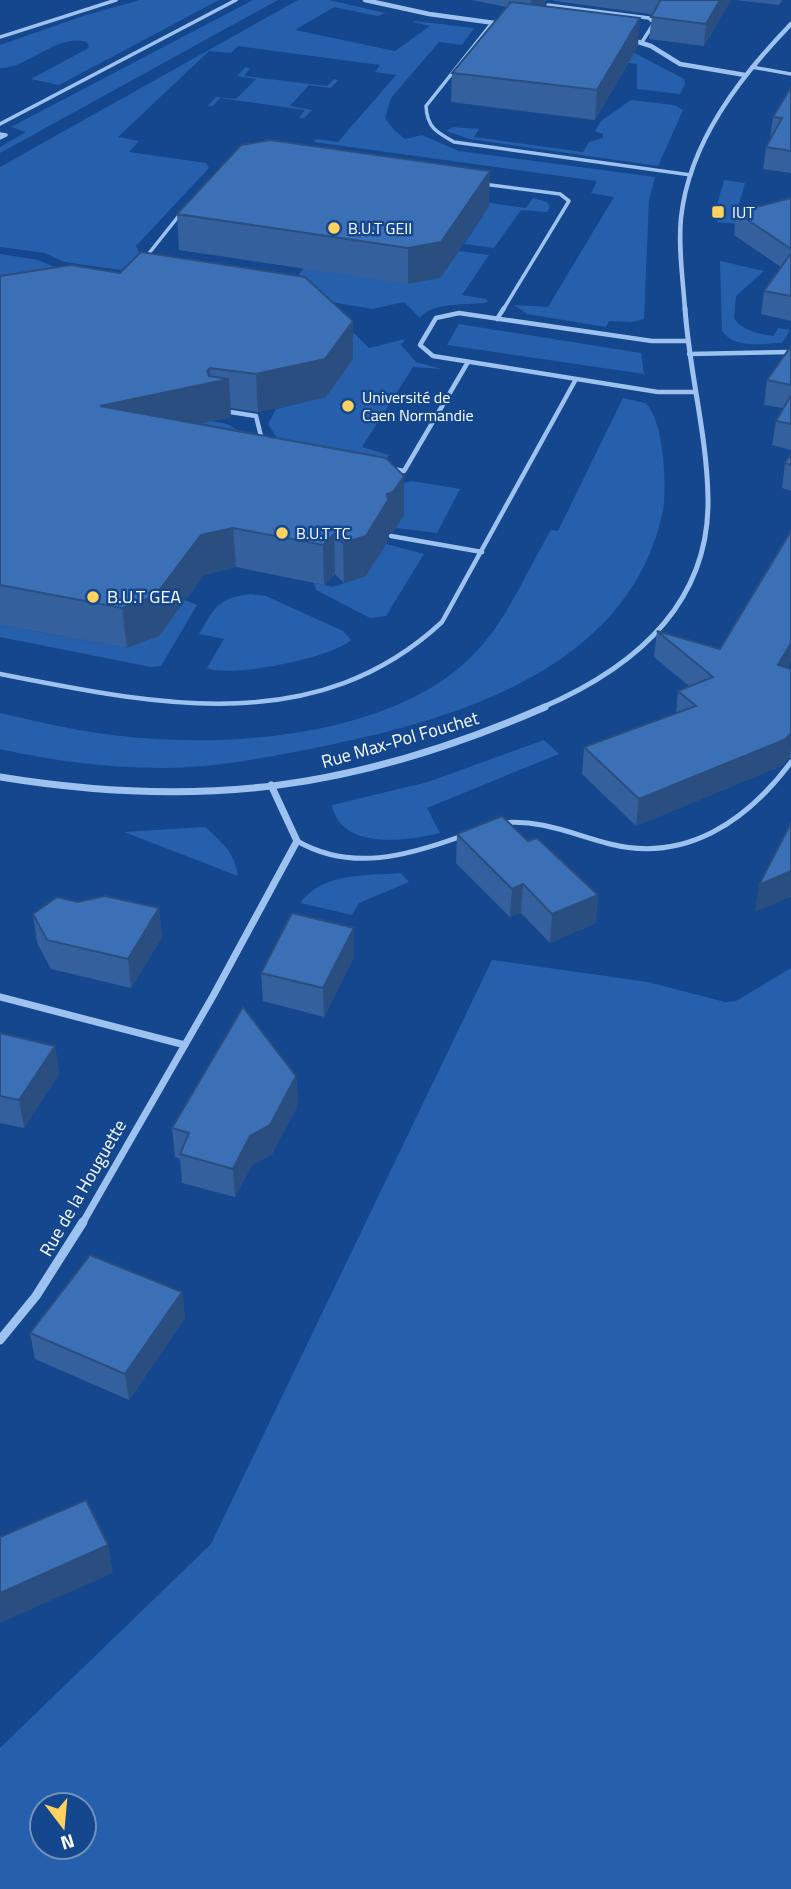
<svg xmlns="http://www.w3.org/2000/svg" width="791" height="1889" viewBox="0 0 791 1889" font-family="'Titillium Web',sans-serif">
<rect width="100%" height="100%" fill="#14478d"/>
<path fill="#2660ac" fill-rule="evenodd" d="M140 0H219L59 85 31 79 85 50 89 47 87 42C57 33 27 69 0 68V45L83 16Z
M253 0H278L0 153V147L26 132 11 127Z
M298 0H329L385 13 378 16 334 7 295 30 395 51 430 26 413 22 415 21 474 28 462 45 439 42 391 98 385 118 394 130 405 139 422 135 459 151 655 177 649 200 644 319 632 322 609 321 606 327 527 314 514 305 548 307 614 197 591 193 597 181 314 142 316 139 338 142 396 75 375 72 380 65 238 46 231 53 209 51 118 137 139 141 129 152 206 163 209 168 136 246 139 253 121 270 64 262 45 253 0 247V167Z
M627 49 684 79 685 84 680 94 637 89V64L585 58Z
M246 67 250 68 244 76 327 86 334 79 338 80 331 88 309 85 290 106 312 110 304 118H299L305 110 220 98 213 106H208L216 97 236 99 256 79 237 76Z
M631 100 674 105 683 110 658 166 470 139 446 131 453 127 479 129 474 137 583 152 589 142 603 138V134L595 131 601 121Z
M724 180 745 183 739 204 741 224 717 222 716 215H724L725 205H717Z
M384 188 526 208 533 198 547 202 550 207 547 212 521 210 494 248 464 244 483 216Z
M459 251 489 255 462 295 486 299 488 302C469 306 432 301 420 318L404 302 372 309 283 294 304 268 440 278Z
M0 254 38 260 59 269 0 313Z
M720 261 764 271 736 296 734 318C742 331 760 334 774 336L778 328 790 330 782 343C762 343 733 350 722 330Z
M262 319 354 333 369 348 405 339 401 345 416 362 442 369 413 367 362 447 389 455 386 459 277 438 268 424 276 409 326 397Z
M459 324 641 353 644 374 447 345Z
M623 398 645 403C664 418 667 487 663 510 631 668 458 719 320 747 268 757 215 768 163 768 108 768 53 761 0 749V713C34 721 69 729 104 734 219 750 403 740 483 644 511 611 529 567 551 530L558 531Z
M183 416 227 424 241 432 391 486 412 481 460 489 437 533 396 528 403 515 271 476Z
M386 544 424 554 386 616 370 618 316 590 314 583 333 587 366 576Z
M251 594 266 596 343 631 351 640C331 658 233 678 207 668L224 639 199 634C215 607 218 598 251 594Z
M185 600 197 605 161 666 151 667 0 637V625L127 648Z
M544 740 559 754 427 808 440 833C407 841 341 851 332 805L428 782Z
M205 827C222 842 235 853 238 876L124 832Z
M401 873 409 882 359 903 352 915 300 903C323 872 365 876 401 873Z
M492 960 648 982 725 1002 736 1001 791 968V1889H0V1748L211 1544ZM42 1805H84V1847H42Z"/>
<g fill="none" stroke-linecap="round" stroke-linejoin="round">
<path stroke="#9dc2f0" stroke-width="3.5" d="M548 5 649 18 654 23 642 42
M492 23 426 106C427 127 436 132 454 142L691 175
M0 37 116 0
M752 67 791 74
M0 124 236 0
M0 134 6 135 0 138
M483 184 560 194 569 201 503 310
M146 257 181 213"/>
<path stroke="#9dc2f0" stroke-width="4.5" d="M497 319 504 308
M687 341H652L459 313 436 318 420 345 433 356 658 392H694
M689 354 791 352
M224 411 256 416 262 440
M393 469 404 471 468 362
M391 536 482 552
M0 674C153 704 315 740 442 622L576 379"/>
<path stroke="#9dc2f0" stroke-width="5" d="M501 823C541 819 572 834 610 844 686 863 747 821 791 762
M297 841C351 872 407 856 462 836"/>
<path stroke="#9dc2f0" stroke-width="4.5" d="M365 0 429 14 502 24
M632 40 651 46 680 64 745 75
M685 310C683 280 678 247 681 218 689 142 740 77 791 24"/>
<path stroke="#9dc2f0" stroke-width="5" d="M541 708C632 669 710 606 708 498 707 434 689 371 685 308"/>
<path stroke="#9dc2f0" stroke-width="7" d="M0 777C202 810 358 789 545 707
M0 997 185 1045
M82 1224 213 996 297 841 271 785"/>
<path stroke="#9dc2f0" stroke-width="9" d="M0 1340 36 1296 83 1222"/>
</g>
<path fill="#34609d" d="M472 0H547L543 6 638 46 595 120 451 102 452 73 506 7Z
M554 0H731L704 46 649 39 652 16 650 14 555 1Z
M735 0H782L779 5Z
M791 87V173L763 169 766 147 770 139 773 117Z
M791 198V321L761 314 764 291 781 267 734 235 736 212Z
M489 206 440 278 408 284 179 250 177 214Z
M0 276 353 359 326 397 258 412 230 408 231 417 199 424 404 476V515L393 532 388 533V540L366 576 344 583 335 574 324 585 236 567 204 575 159 636 127 648 0 625Z
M791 346V450L772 445 776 421 783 408 764 405 767 380Z
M791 454V491L782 488 785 463Z
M657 631 791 669V758L790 757 781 766 636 826 582 774 584 747 676 713 678 691 689 686 654 657Z
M457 834 528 841 598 895 596 923 550 943 521 913 510 917 456 863Z
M78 902 159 908 162 937 131 988 51 969 37 943 33 914Z
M354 928V957L324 1017 263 1001 261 973Z
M0 1033 55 1046 59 1074 24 1128 0 1123Z
M296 1076 298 1105 272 1154 252 1165 235 1197 182 1183 180 1159 175 1157 172 1128Z
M182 1292 185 1318 129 1400 35 1359 30 1333Z"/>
<path fill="#2a4e7f" d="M532 0H547L530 23 531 1Z
M720 0H731L704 46 706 24Z
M640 18 638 46 595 120 597 90Z
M490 171 489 206 440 278 408 284V248Z
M353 321V359L326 397 258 412 256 374Z
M210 368 211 383 229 379 231 417 104 444 100 406 207 371Z
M404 476V515L393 532 388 533V540L366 576 344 583 343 543Z
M233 528 236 567 204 575 159 636 127 648 122 608 201 535Z
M334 534 335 574 324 585 323 545Z
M791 643V662L774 691 778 665Z
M791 733V748L790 757 781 766 636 826 639 799Z
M791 871V897L755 912 759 885Z
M523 884 521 913 510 917 512 889Z
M598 895 596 923 550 943 552 914Z
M159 908 162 937 131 988 128 959Z
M354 928V957L324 1017 323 988Z
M55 1046 59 1074 24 1128 19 1100Z
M296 1076 298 1105 272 1154 252 1165 235 1197 233 1169 250 1136Z
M182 1292 185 1318 129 1400 125 1374Z
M108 1545 113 1573 0 1623V1593Z"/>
<path fill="#3c70b6" stroke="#2a4e7f" stroke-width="2" d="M659 0H720L706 24 651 17 660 1Z
M511 2 640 18 597 90 452 73Z
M791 87V151L766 147 782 118 773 117Z
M270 140 490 171 441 242 408 248 177 214 241 145Z
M791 198V249L736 212Z
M141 252 305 277 353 321 325 359 256 374 210 368 207 371 209 376 229 379 100 406 386 458 404 476 393 492 387 494 388 500 366 536 343 543 334 534 323 545 233 528 201 535 155 596 122 608 0 585V276L71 265 120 273Z
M791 253V296L764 291Z
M791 346V385L767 380Z
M791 395V424L776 421Z
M791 454V465L785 463Z
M791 531V643L778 665 791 669V733L786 739 639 799 584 747 696 706 678 691 713 677 657 631 720 649Z
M502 816 528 841 537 838 598 895 552 914 523 884 512 889 457 834Z
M791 823V871L759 885Z
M105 896 159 908 128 959 47 940 33 914 57 897 78 902Z
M292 913 354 928 323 988 261 973Z
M243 1007 296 1076 270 1125 250 1136 233 1169 180 1154 189 1133 172 1128Z
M0 1033 55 1046 19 1100 0 1096Z
M90 1255 182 1292 125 1374 30 1333Z
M86 1500 108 1545 0 1593V1537Z"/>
<g fill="#ffd25d" stroke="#14478d" stroke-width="2.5">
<rect x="711" y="205" width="14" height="14" rx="3.5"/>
<circle cx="334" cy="228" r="7"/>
<circle cx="348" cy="406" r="7"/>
<circle cx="282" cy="533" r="7"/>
<circle cx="93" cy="597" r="7"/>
</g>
<g text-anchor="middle" stroke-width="5" stroke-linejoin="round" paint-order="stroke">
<g font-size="16" fill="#fff" stroke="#14478d" text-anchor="start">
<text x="732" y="218">IUT</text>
<text x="348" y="234">B.U.T GEII</text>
<text x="362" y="403">Université de<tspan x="362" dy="18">Caen Normandie</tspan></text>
<text x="296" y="539">B.U.T TC</text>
</g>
<g font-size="18" fill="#fff" stroke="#14478d" text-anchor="start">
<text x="107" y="603">B.U.T GEA</text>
</g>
<g font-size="18" fill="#fff" stroke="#14478d">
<text transform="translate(400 740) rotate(-16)" y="6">Rue Max-Pol Fouchet</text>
<text transform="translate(83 1188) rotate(-60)" y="6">Rue de la Houguette</text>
</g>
</g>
<g transform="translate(63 1826) rotate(164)"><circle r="33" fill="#14478d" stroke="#7291bb" stroke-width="2"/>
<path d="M0-5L12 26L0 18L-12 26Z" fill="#ffd25d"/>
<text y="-10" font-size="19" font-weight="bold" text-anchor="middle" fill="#ffffff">N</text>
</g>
</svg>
